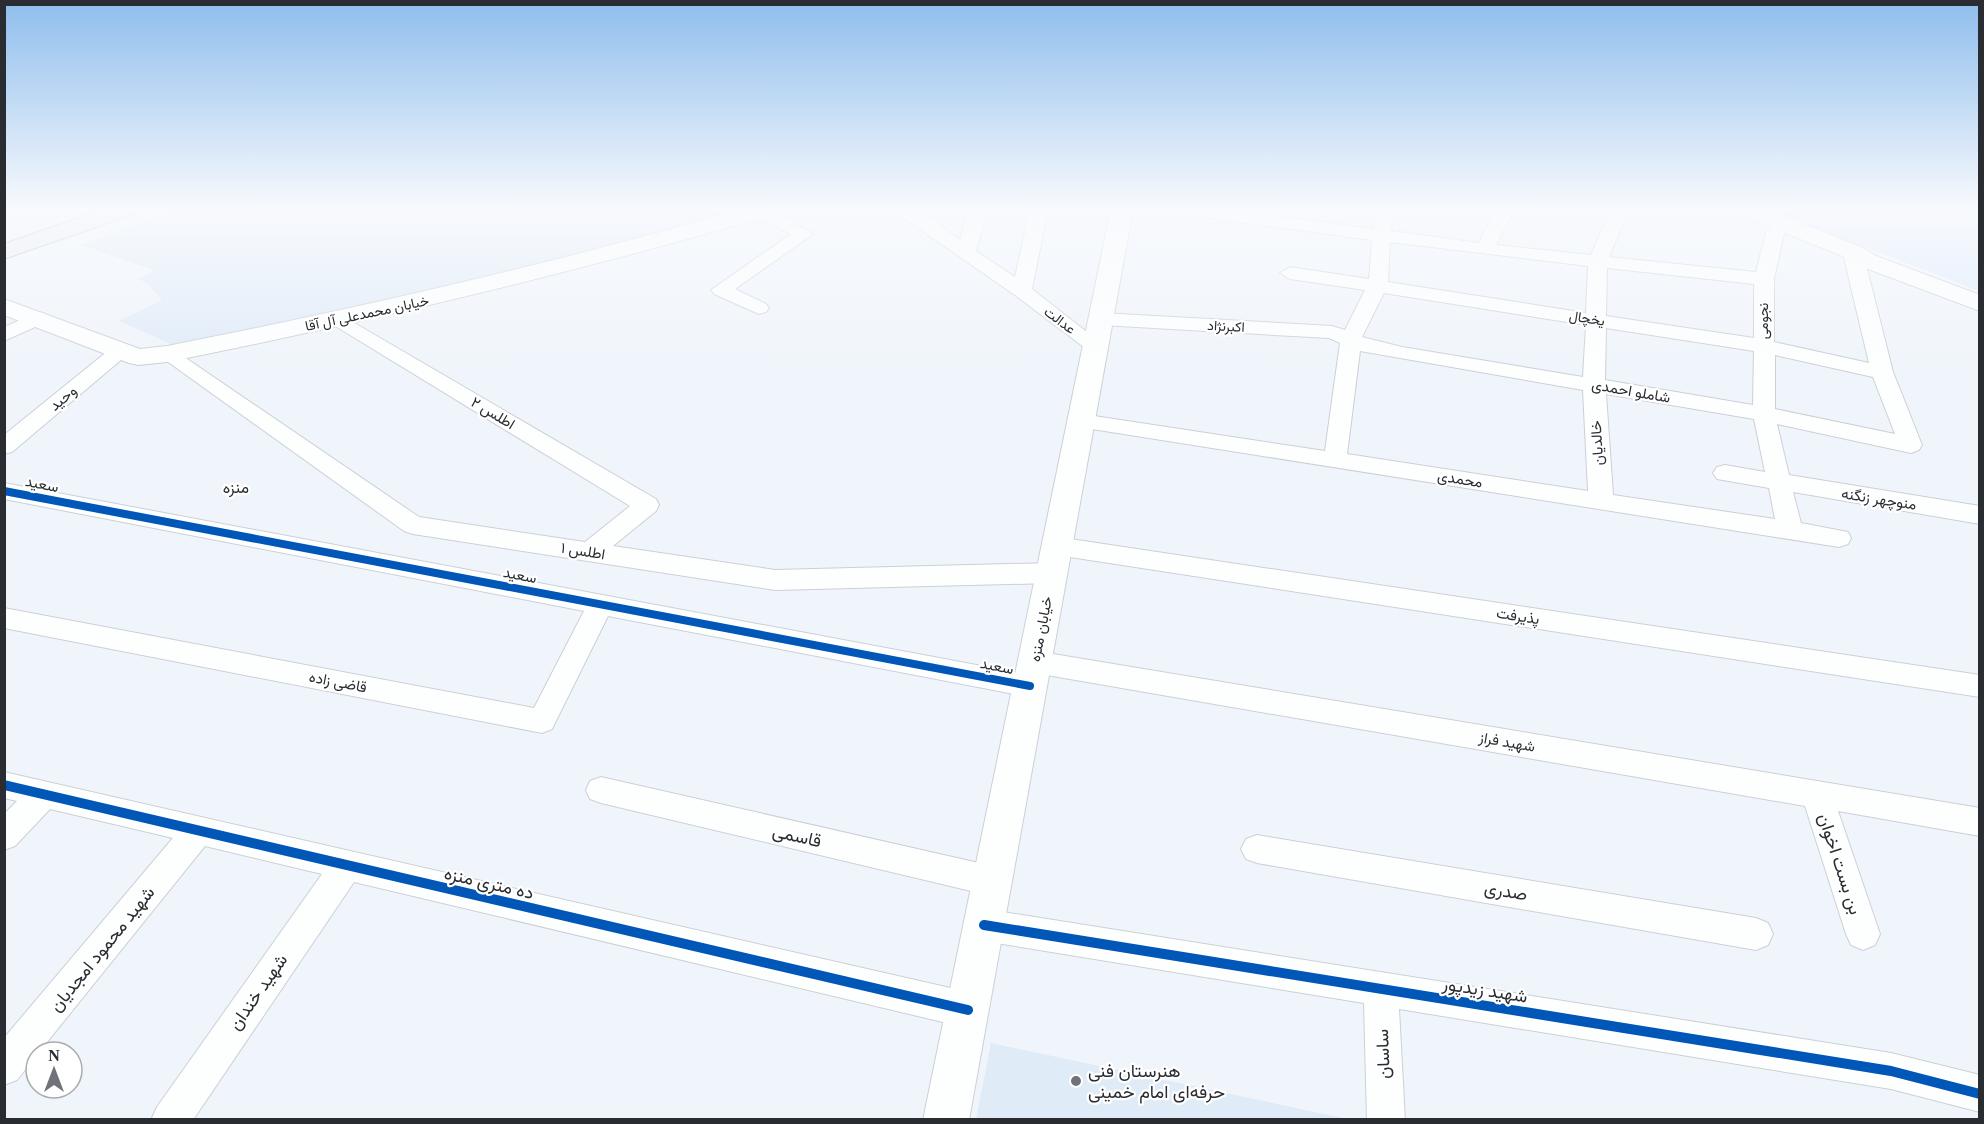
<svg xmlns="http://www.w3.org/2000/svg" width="1984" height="1124" viewBox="0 0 1984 1124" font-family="'Times New Roman',Vazirmatn,serif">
<rect width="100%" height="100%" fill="#f0f5fb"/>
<path fill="#e0ebf8" d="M173 209H731L734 211 479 280 374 305 173 345 119 321 162 300 150 286 139 279 154 270 81 245Z
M991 1043 1348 1119H976Z"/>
<path fill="#deebfc" d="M1768 209H1979V291L1780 214Z"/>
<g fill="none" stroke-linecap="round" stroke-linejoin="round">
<g stroke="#ccd0d6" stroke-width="2">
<path id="minor" d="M753 209H771L813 234 735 289 766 304 769 308 766 312 759 314 714 294 711 290 791 234 755 215Z
M900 209H918L960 240 969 209H987L976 251 1015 277 1030 209H1048L1032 289 1106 347 1103 351H1089L1015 295 902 217Z
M1172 209H1222L1373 229 1377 209H1395L1391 231 1479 243 1496 209H1514L1496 245 1591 255 1611 209H1629L1609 257 1756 272 1767 229 1776 224 1785 229 1774 279V342L1869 363 1844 258 1848 249H1862L1893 372 1922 445 1919 450 1911 453 1777 424 1789 475 1980 506V524L1793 492 1801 523 1848 532 1851 538 1848 544 1839 547 1073 426 1070 421 1073 416 1081 414 1325 451 1340 343 1329 338 1101 325 1094 323 1091 319 1094 315 1101 313 1332 326 1345 330 1365 290 1290 279 1280 273 1290 267 1369 279 1372 240 1181 214ZM1390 242 1588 266 1586 313 1388 282ZM1607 268 1754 284V338L1606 316ZM1384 293 1586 325 1583 377 1402 347 1362 337ZM1606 328 1754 351 1753 405 1605 380ZM1360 351 1583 390 1588 491 1347 454ZM1775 355 1873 377 1895 434 1775 409ZM1606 394 1754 419 1765 472 1725 465 1717 467 1713 473 1717 479 1769 488 1775 519 1613 495Z
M39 312 46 314 49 318 46 322 4 341V327Z
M339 314 656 499 659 505 656 511 613 546 775 570 1052 563 1061 566 1065 573 1061 580 1052 583 775 590 413 534 404 531 157 354 160 350H174L419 517 585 542 630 506 332 324 329 320 332 316Z
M121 344 128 346 131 350 128 354 12 452 4 454V435L114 346Z
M4 483 1030 675 1040 678 1044 686 1040 694 1030 697 608 616 552 729 542 733 4 628V608L534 708 584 611 4 499Z
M1057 537 1980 675V697L1057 555 1048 552 1044 546 1048 540Z
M1035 651 1980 808V836L1838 811 1880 934 1875 945 1863 950 1851 945 1846 934 1805 806 1035 673 1025 670 1021 662 1025 654Z
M4 772 968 992 980 998 986 1010 980 1022 968 1028 354 882 193 1120H151L157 1107 322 874 205 846 39 1052H36V1056L17 1080 4 1085V1038L173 838 50 809 15 846 4 850V814L17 801 4 798Z
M601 777 992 866 1003 870 1008 881 1003 892 992 896 601 803 590 799 586 790 590 781Z
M1257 835 1756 918 1768 923 1773 934 1768 945 1756 950 1257 863 1246 859 1241 849 1246 839Z
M984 909 1891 1053 1980 1075V1112L1891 1089 1399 1009 1405 1120H1367L1364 1003 984 941 972 936 967 925 972 914Z"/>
</g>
<g stroke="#ccd0d6" stroke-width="2">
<path id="tertiary" d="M742 209H777L774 214C574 273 372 321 167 362L138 365 129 363 4 315V299L140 349 167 346C361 308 552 264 742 209Z
M1111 209H1133L969 1120H923Z
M1736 209H1767L1863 248 1876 256 1980 295V311L1860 266 1847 258 1739 214Z"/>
</g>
<g stroke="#a7b0bb" stroke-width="2">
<path id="primary" d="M104 209H137L134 214 4 259V244Z"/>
</g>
<use href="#minor" fill="#fdfefe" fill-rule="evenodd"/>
<use href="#tertiary" fill="#fdfefe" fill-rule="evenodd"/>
<use href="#primary" fill="#e6eaf0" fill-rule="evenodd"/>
<g stroke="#fff" stroke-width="11">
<path id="cycleway-far1" d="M4 491 1030 686"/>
</g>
<g stroke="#fff" stroke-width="14">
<path id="cycleway" d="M4 785 968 1010
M984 925 1891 1071 1980 1094"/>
</g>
<use href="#cycleway-far1" stroke="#0057b8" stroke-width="8"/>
<use href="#cycleway" stroke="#0057b8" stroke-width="10"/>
</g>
<linearGradient id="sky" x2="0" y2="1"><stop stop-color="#8ebded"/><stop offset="0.57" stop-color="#f8fafd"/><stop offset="1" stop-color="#f8fafd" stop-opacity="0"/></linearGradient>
<rect width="1984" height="366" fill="url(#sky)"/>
<circle fill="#6f7278" stroke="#fff" stroke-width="2" cx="1076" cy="1081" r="6"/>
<g text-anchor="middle" stroke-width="4.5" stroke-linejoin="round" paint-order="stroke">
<g font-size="14" fill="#292c31" stroke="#fff">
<text transform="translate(367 313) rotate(-12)" y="5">خیابان محمدعلی آل آقا</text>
<text transform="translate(1587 318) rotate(9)" y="5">یخچال</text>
<text transform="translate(1060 320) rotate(37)" y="5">عدالت</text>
<text transform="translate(1763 321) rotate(-90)" y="5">نجومی</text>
<text transform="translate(1226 326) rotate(3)" y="5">اکبرنژاد</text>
</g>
<g font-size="15" fill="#292c31" stroke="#fff">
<text transform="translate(1631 391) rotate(10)" y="5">شاملو احمدی</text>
<text transform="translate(63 398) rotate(-40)" y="5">وحید</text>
<text transform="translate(493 413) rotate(31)" y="5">اطلس ۲</text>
<text transform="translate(1597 443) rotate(-93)" y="5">خالدیان</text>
<text transform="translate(1460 479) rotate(9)" y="5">محمدی</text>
<text transform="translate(42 484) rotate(11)" y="5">سعید</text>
<text transform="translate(1879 499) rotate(9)" y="5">منوچهر زنگنه</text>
<text transform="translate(583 551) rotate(9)" y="5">اطلس ۱</text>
<text transform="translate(520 575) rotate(11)" y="5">سعید</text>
<text transform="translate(1518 616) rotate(9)" y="5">پذیرفت</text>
<text transform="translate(1041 629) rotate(-79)" y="5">خیابان منزه</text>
<text transform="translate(997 666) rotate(11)" y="5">سعید</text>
<text transform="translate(338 682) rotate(11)" y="5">قاضی زاده</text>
<text transform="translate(1507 742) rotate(10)" y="5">شهید فراز</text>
</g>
<g font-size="16" fill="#292c31" stroke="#fff">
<text x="236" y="493">منزه</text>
</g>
<g font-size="18" fill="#292c31" stroke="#fff">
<text transform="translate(797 836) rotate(13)" y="6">قاسمی</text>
<text transform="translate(1840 864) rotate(72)" y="6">بن بست اخوان</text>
<text transform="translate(489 883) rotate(13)" y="6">ده متری منزه</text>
<text transform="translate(1506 891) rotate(10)" y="6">صدری</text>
<text transform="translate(102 949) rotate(-51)" y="6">شهید محمود امجدیان</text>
<text transform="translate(1485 990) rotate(9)" y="6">شهید زیدپور</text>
<text transform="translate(258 992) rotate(-55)" y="6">شهید خندان</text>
<text transform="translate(1383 1054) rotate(-92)" y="6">ساسان</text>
</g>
<g font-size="18" fill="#292c31" stroke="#fff" text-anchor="start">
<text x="1088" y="1077">هنرستان فنی<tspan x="1088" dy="21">حرفه‌ای امام خمینی</tspan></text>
</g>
</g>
<rect width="1984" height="1124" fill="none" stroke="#292c31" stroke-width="12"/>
<g transform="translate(54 1070)"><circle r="28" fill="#ffffff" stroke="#a9abad" stroke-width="1.5"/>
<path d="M0-4.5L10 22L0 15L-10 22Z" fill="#6f7278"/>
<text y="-9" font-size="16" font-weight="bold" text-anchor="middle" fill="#292c31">N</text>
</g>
</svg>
